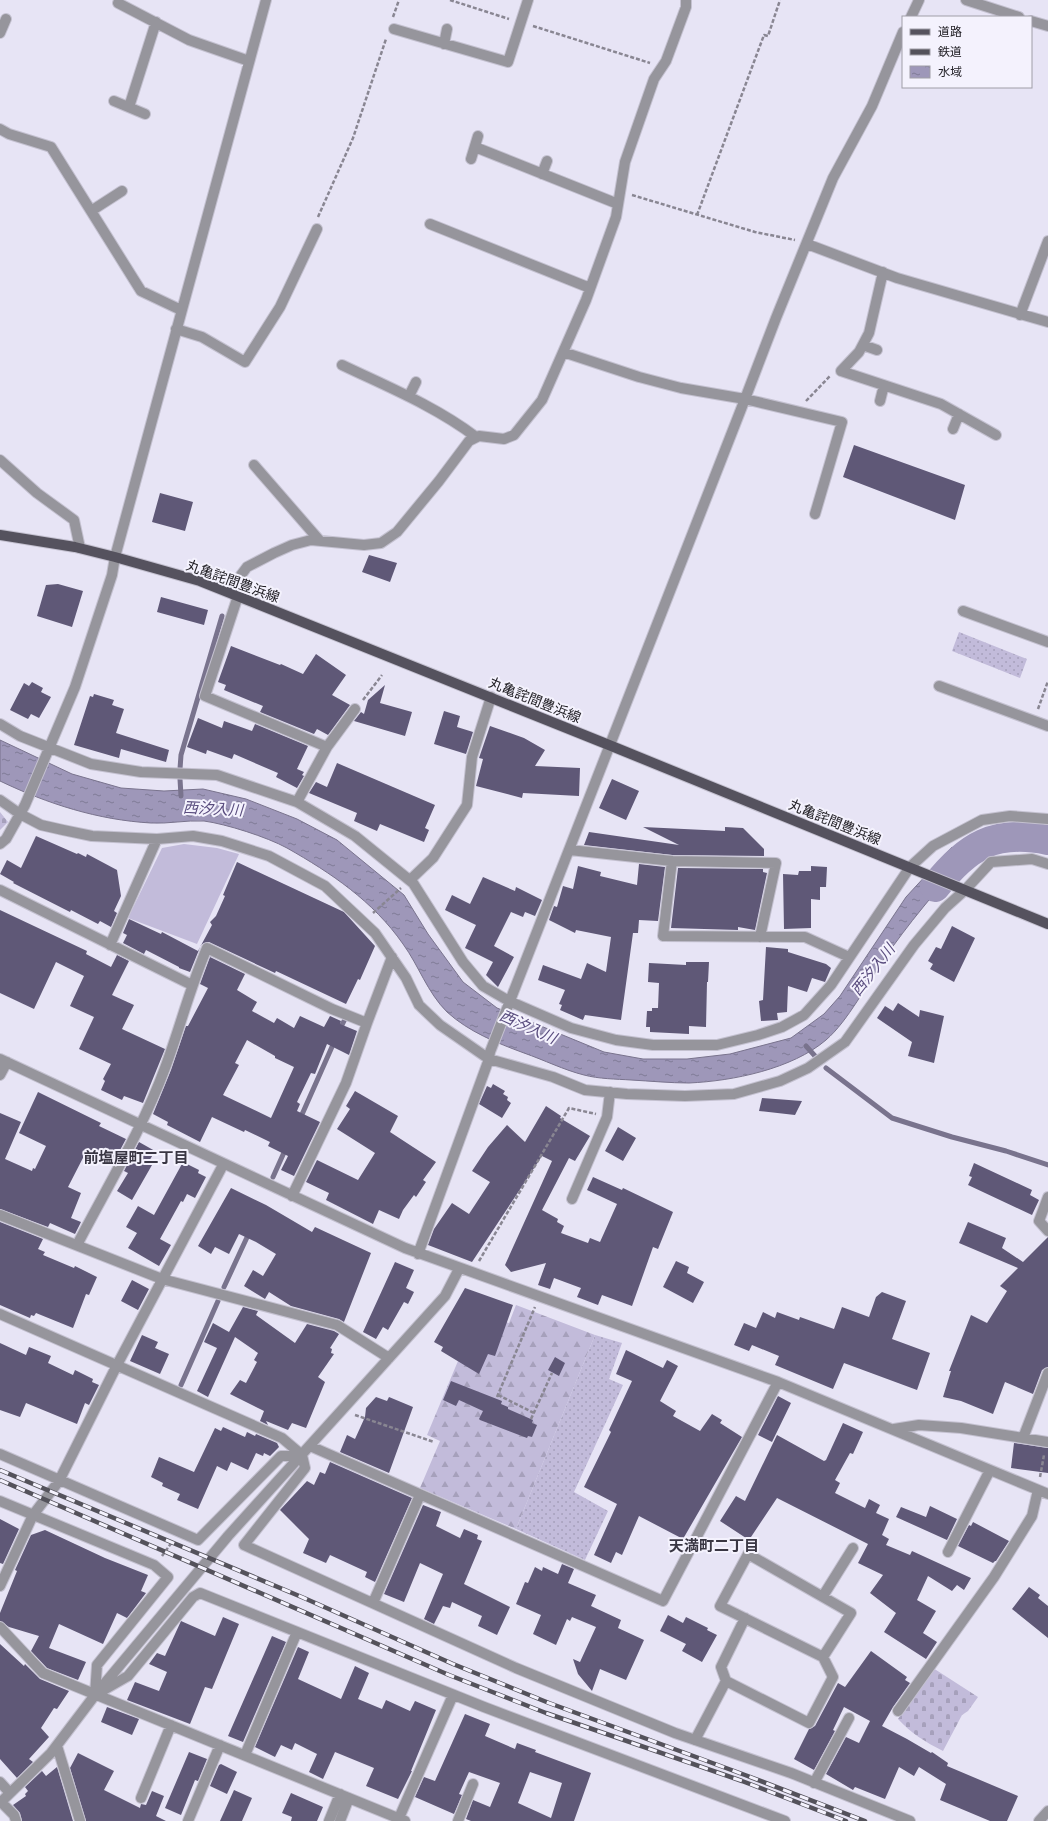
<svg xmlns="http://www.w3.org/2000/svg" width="1048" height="1821" viewBox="0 0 1048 1821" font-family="Inter,'Noto Sans JP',sans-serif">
<defs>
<pattern id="grass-dots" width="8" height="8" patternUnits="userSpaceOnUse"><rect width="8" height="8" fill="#c2bbda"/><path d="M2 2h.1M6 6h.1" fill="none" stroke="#a6a0bb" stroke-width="1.8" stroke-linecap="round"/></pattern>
<pattern id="forest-firs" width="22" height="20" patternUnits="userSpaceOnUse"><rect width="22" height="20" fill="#c2bbda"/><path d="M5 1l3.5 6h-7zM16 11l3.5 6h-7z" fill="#a6a0bb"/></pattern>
<pattern id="cemetery-stones" width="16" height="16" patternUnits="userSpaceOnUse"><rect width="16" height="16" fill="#c2bbda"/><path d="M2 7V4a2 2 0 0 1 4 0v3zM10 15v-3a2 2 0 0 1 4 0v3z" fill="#a6a0bb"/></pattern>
<pattern id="water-ripples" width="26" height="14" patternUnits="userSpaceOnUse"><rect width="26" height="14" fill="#9e97b9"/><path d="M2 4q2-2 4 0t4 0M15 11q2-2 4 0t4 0" fill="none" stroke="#807b96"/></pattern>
</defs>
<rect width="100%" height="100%" fill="#e7e4f5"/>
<path fill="url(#grass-dots)" d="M959 632 1027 659 1020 678 952 651Z
M595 1335 622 1343 609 1379 623 1385 574 1492 608 1511 585 1560 516 1529Z"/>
<path fill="url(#forest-firs)" d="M516 1305 595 1335 516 1529 420 1488 440 1441 427 1435 458 1361 483 1315 509 1323Z"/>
<path fill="url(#cemetery-stones)" d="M0 812 8 822 0 830Z
M933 1668 978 1697 968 1711 962 1715 943 1751C925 1742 911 1733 898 1719Z"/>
<path fill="#c2bbda" d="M184 844 217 848 239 854 197 944 128 918 162 848Z"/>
<path fill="url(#water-ripples)" stroke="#79738d" d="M0 740 72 774 121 788 164 791 203 789 246 799 297 819 337 840 404 895 428 934 463 982 497 1008 604 1052 643 1059H687L730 1054 791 1038 824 1014 840 996 906 897 952 847 964 859C936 891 908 924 884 959 867 984 848 1021 826 1040 792 1069 733 1081 689 1083 670 1083 650 1081 631 1080 616 1079 599 1079 584 1075 564 1070 544 1060 524 1053 497 1043 469 1032 447 1012 427 992 419 966 403 944 373 901 331 873 287 848 267 837 226 824 204 821 186 820 168 824 151 823 98 820 48 804 0 781Z"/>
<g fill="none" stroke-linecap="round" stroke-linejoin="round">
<path stroke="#79738d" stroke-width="5" d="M180 769 181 755 222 616
M180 779 181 796
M339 1031 344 1021
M806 1046 815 1056
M826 1068 892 1118 952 1137 1006 1151 1048 1165
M300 1119 335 1040
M273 1177 286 1148
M224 1287 249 1233
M181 1385 218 1301"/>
<path stroke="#9e97b9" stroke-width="30" d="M935 887C967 846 995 829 1048 840"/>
</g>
<path fill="#5f5877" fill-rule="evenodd" d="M854 445 965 485 955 520 843 477Z
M160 493 193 502 185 531 152 522Z
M369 555 397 563 390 582 362 572Z
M58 584 83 591 72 627 37 616 46 585Z
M161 597 208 610 204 625 157 612Z
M231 646 280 665 281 664 303 674 316 654 346 675 332 695 350 705 328 735 317 729 314 734 260 712 263 706 224 690 226 685 218 682Z
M32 682 43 688 41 692 51 697 39 718 31 714 28 719 10 710 24 683 29 686Z
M385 685 380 703 412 712 405 736 354 721 361 712 364 714 368 700Z
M94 694 114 700 112 705 124 709 116 733 169 750 166 762 121 749 119 758 74 745 90 696 93 697Z
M444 711 460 716 457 727 473 732 466 754 434 744Z
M198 718 222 728 224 721 252 731 255 724 308 746 297 769 304 772 302 775 304 776 297 788 276 777 278 773 234 754 232 759 207 750 206 754 187 747Z
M490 726 524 738 545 750 535 766 580 768 579 796 523 793 522 798 476 786 483 759 479 758Z
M337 763 435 805 425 828 429 830 424 842 380 824 377 831 354 821 357 813 309 793 316 782 327 787Z
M612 779 639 791 626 820 599 808Z
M643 827 725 831V827L743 828 764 849V856L672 855 584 845 589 832 679 845Z
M36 836 77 854 78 853 86 857 87 854 117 870 121 896 114 911 117 913 111 927 100 921 98 924 71 910 70 912 13 883 14 882 0 874 7 860 21 868Z
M237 862 344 912 375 946 360 980 358 979 346 1004 276 971 275 973 209 942 204 943 201 945 190 972 179 968V967L146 950 144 954 123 943 127 935 123 933 129 919 161 934 162 932 198 951 212 925 210 922 216 916 225 896 223 895Z
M639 864 665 867 658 921 639 920 638 933H633L621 1020 585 1015 583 1020 560 1010 562 1005 559 1004 565 990 538 980 543 965 581 979 587 963 606 972 611 937 576 930 575 933 549 920 554 906 557 907 563 886 573 889 578 866 601 872 600 876 637 885Z
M811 866 827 867 826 887H820V900L811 899V928L784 929 783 874 798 875 799 871H811Z
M678 868 763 869V872L767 873 755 930 738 927V930L671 928Z
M483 877 515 891 516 887 542 900 535 916 525 912 523 917 511 912 494 946 514 957 498 987 486 975 493 962 465 948 476 925 445 910 452 895 470 904Z
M0 910 87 951 86 954 111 967 117 955 129 961 112 995 134 1005 122 1029 165 1049 143 1103 124 1096 122 1100 101 1090 105 1081 103 1079 111 1064 79 1049 94 1017 70 1006 84 976 56 962 34 1009 0 993Z
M952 926 975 938 954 982 930 969 933 964 928 961 936 947 941 949Z
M766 947 788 949V952L826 964 831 968 825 982 812 978 807 992 788 986 787 1012 777 1013 778 1020 761 1021 759 1001 763 1000Z
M210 957 245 974 237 990 257 1002 252 1011 274 1023 277 1018 294 1028 300 1016 324 1027 330 1016 341 1021 340 1024 357 1031 349 1055 327 1044 315 1074 311 1073 297 1102 300 1104 297 1111 320 1122 294 1176 281 1170 288 1156 268 1146 270 1142 245 1130 244 1132 212 1117 200 1142 167 1125 168 1122 153 1114 171 1070 186 1026H188L208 988 200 984ZM247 1040 275 1056V1058L294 1067 271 1118 223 1095 239 1065 235 1063Z
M686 962H709L708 982H707L706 1027 689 1026V1034L650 1032V1027H646L647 1011H652V1008H658L659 983 648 982 649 963 686 965Z
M898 1003 919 1017 920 1010 944 1016 934 1063 908 1056 912 1042 877 1018 885 1006 893 1011Z
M493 1084 505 1091 503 1094 508 1097 507 1100 511 1103 502 1118 479 1104 487 1086 491 1088Z
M355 1091 398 1116 390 1132 436 1162 423 1180 426 1182 416 1197 414 1195 403 1210 399 1219 379 1210 373 1224 326 1200 329 1193 306 1182 317 1160 358 1180 375 1153 337 1129 350 1109 346 1106Z
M38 1092 101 1123 99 1126 126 1139 112 1165 86 1152 68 1187 81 1193 71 1218 81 1222 75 1234 50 1223 48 1227 0 1209V1113L21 1122 5 1159 32 1171 33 1168 35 1169 46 1146 19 1133Z
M762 1098 802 1101 795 1115 759 1111Z
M546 1106 561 1116 560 1118 590 1136 575 1161 569 1158 542 1210 558 1219 557 1222 564 1226 561 1233 588 1243 590 1238 600 1242 617 1204 587 1190 593 1177 622 1190 623 1188 673 1212 658 1249 653 1247 632 1306 602 1295 598 1305 577 1297 581 1288 554 1278 550 1289 538 1285 546 1263 511 1272 505 1265 552 1161 542 1156 472 1262 428 1245 434 1229 452 1203 469 1214 490 1182 472 1171 488 1147 507 1125 525 1142Z
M618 1127 636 1138 623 1161 605 1151Z
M139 1142 155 1151 148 1163 152 1165 132 1200 117 1191 128 1173 124 1171Z
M183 1162 199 1170 198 1173 206 1177 195 1198 187 1194 183 1202 181 1201 160 1239 171 1245 159 1266 128 1248 137 1233 126 1227 138 1206 154 1215Z
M974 1163 1032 1190 1030 1195 1039 1200 1032 1215 968 1185 972 1177 969 1176Z
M231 1188 266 1205 312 1232 315 1227 371 1253 344 1322 339 1319 291 1306 269 1292 265 1299 244 1286 253 1270 263 1276 276 1254 256 1242 239 1234 229 1254 215 1247 211 1254 198 1246Z
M0 1222 43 1239 38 1249 45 1252 43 1255 74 1268 75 1266 97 1277 89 1295 86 1294 73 1328 36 1313 34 1316 31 1315 30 1318 0 1305Z
M968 1222 1006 1238 1002 1248 1023 1262 1048 1237V1367L1042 1370 1033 1394 1005 1382 993 1414 961 1401 943 1397 951 1371H949L971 1315 987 1323 1007 1291 1000 1286 1018 1268 959 1243Z
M676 1261 689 1267 687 1273 704 1282 693 1303 663 1287Z
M395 1262 414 1270 406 1288 414 1292 408 1304 404 1302 388 1330 383 1327 376 1339 363 1332Z
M132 1280 149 1289 138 1310 121 1301Z
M465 1288 513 1305 495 1356 488 1354 479 1374 441 1351 443 1347 434 1342Z
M882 1292 906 1301 892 1339 930 1353 917 1390 844 1363 833 1389 775 1365 779 1356 752 1345 749 1351 734 1345 744 1323 756 1328 763 1312 775 1318 777 1312 799 1320 800 1317 834 1329 842 1307 869 1317 876 1297Z
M243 1307 258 1311 256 1315 295 1343 307 1324 334 1331 339 1334 330 1348 332 1349 331 1353 334 1354 318 1377 325 1382 306 1428 292 1423 288 1430 266 1421 268 1425 260 1421 264 1411 230 1394 240 1380 246 1383 257 1362 254 1360 258 1353 235 1337 208 1397 197 1391 217 1348 204 1342 213 1323 229 1332Z
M142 1335 158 1342 155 1348 169 1354 160 1374 130 1361Z
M0 1343 26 1355 29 1347 51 1356 48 1363 73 1375 75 1370 93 1379 92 1382 99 1385 89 1405 85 1403 77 1424 26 1403 20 1417 0 1410Z
M626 1350 663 1368 667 1360 678 1366 660 1401 676 1411 673 1416 700 1431 712 1414 722 1420 720 1423 742 1437 683 1539 639 1516 622 1555 616 1552 611 1563 594 1555 617 1504 584 1487 611 1432 609 1430 632 1381 616 1374Z
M555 1357 565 1363 559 1376 548 1370Z
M451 1381 502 1401 501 1404 508 1407V1409L533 1420 532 1423 537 1425 532 1437 528 1436 527 1438 480 1420 479 1419 483 1411 459 1400 456 1406 443 1400Z
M778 1396 791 1403 772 1442 758 1435Z
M376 1397 387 1401 389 1397 413 1407 389 1473 340 1452 347 1435 355 1439 365 1417 366 1408Z
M843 1423 863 1432 853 1454 850 1453 835 1480 840 1483 835 1493 865 1508 869 1499 880 1505 876 1513 889 1519 882 1535 889 1539 886 1545 910 1555 912 1551 971 1578 964 1590 957 1585 952 1591 928 1576 917 1600 936 1611 923 1633 937 1642 926 1659 884 1632 896 1613 870 1593 883 1575 858 1563 868 1544 777 1498 749 1540 720 1521 736 1496 745 1501 777 1435 824 1461 826 1460Z
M223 1427 245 1437 247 1432 255 1436 256 1434 277 1443 279 1447 270 1456 264 1453 263 1456 256 1453 248 1470 231 1462 227 1471 217 1466 198 1509 177 1500 180 1494 162 1486 163 1483 151 1477 159 1457 194 1472 215 1428 221 1431Z
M1014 1443 1048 1448V1473L1011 1468Z
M330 1462 412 1498 375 1582 365 1577 367 1572 330 1555 326 1563 303 1553 309 1539 280 1510 307 1481 314 1485 320 1472 325 1474Z
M423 1505 441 1512 436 1526 460 1538 464 1529 478 1535 477 1539 482 1541 464 1584 510 1607 497 1635 478 1626 482 1616 452 1602 450 1608 443 1606 434 1624 424 1619 443 1574 420 1563 404 1602 384 1594Z
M930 1506 957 1519 947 1540 896 1517 901 1507 926 1517Z
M0 1519 19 1529 3 1564 0 1563Z
M973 1522 1009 1541 996 1561H995L993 1563 958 1546 969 1525 971 1526Z
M45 1530 105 1558 148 1575 141 1591 146 1593 127 1618 117 1613 103 1644 59 1624 49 1648 86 1662 78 1680 47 1668 31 1651 39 1636 9 1627 0 1621V1613L17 1571 15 1570 31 1535Z
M562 1564 574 1569 568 1583 596 1595 591 1606 621 1620 618 1628 644 1640 626 1680 600 1669 592 1691 578 1674 573 1659 580 1662 596 1627 572 1617 570 1621 567 1619 556 1645 533 1634 541 1615 516 1604 525 1582 528 1583 535 1567 542 1571 543 1567 558 1574Z
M1029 1587 1040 1595 1038 1598 1048 1606V1638L1012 1609Z
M668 1615 683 1623 686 1617 708 1628 707 1630 717 1635 702 1662 682 1651 686 1644 660 1631Z
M223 1617 239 1624 212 1689 205 1687 190 1724 127 1700 135 1682 159 1691 167 1672 149 1664 157 1653 165 1656 181 1621 215 1636Z
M272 1636 286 1642 243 1742 228 1736Z
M0 1644 24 1666 25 1664 40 1679 69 1691 57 1709 54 1708 41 1728 49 1737 29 1759 33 1762 17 1778 0 1759Z
M298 1647 309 1652 298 1679 341 1699 355 1666 369 1673 358 1699 382 1709 386 1700 410 1711 415 1701 436 1710 411 1771H412L398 1799 366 1786 374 1768 335 1752 323 1779 309 1772 317 1754 295 1743 292 1750 281 1745 275 1757 255 1747Z
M871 1651 907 1677 905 1680 910 1683 893 1707 882 1726 907 1739 931 1753 932 1752 948 1763 947 1766 1018 1796 1007 1821H990L940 1800 946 1784 919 1767 914 1776 899 1767 885 1799 855 1787 853 1790 826 1774 846 1737 859 1743 870 1721 844 1707 833 1730 835 1731 814 1770 794 1759 809 1729 815 1726 838 1683 845 1687Z
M107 1707 139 1719 132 1735 101 1722Z
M465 1714 490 1724 485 1736 515 1749 517 1743 536 1750 535 1752 591 1773 574 1821H471L466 1819 473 1800 490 1807 500 1783 469 1772 459 1794 462 1795 454 1814 415 1797 424 1777 435 1781ZM530 1772 562 1783 551 1818 518 1803Z
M189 1752 207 1759 198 1781 195 1780 181 1815 165 1808Z
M78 1753 114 1771 104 1790 140 1808 141 1804 146 1805 152 1791 164 1796 156 1816 166 1821H86L70 1768Z
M221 1764 237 1772 227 1794 210 1786 219 1765Z
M57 1767 73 1821H22L20 1813 13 1805 26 1796 25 1794 28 1791 25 1787 42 1771 46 1776Z
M234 1790 252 1798 242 1821H220Z
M291 1793 323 1807 317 1821H291L292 1817 282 1813Z"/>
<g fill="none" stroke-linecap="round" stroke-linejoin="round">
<g stroke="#c4c1d0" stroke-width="12">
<path id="minor" d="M966 0 1019 17
M118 3 189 40 249 61
M911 17 919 0
M1031 21 1048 26
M394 29 508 62 528 0
M0 33 6 19
M444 44 447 29
M114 101 145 114
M129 107 156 22
M0 129 9 134 51 147 141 291 181 310
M475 147 618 204
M471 159 478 136
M542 174 547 161
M91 211 122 191
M430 224 590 288
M807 244 897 278 1048 322
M883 272 869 333 859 352 841 371 941 404 996 435
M1020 315 1048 241
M176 329 202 337 245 362 280 307 317 229
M863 345 877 350
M563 352 639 377 681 388 745 399 842 422 815 514
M342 365C388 387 435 406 476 437
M409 396 416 382
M880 401 884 385
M953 429 959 414
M0 460 37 493 74 520 80 548
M254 465 320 541
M234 595 241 575 247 567 274 553 292 545 311 540 364 545 381 543 397 532 439 481 469 441 479 436 504 439 514 435 542 400 586 300 616 217 625 162 654 79 666 61 686 7V0
M238 596 205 696 327 747 297 802
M963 611 1048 642
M939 686 1048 726
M0 724 20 736 91 764 141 772 217 775 297 802 355 836 413 883 463 962 483 986 509 1001 571 1028 616 1040 653 1045H717L758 1035 782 1027 804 1015 831 985 910 867 933 846 982 820 1010 816 1048 819
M327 747 355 709
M0 800 20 814 41 825 63 830 92 836 157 839 193 836 222 841 269 856 325 886 375 933 406 978 419 1005 440 1025 489 1059 553 1077 585 1090 627 1094 685 1096 734 1094 780 1081 808 1068 845 1042 914 945 945 908 965 890 991 862 1032 859 1048 864
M0 844 6 839 25 805 75 687 112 575 115 557 266 0
M570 850 672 861 663 936 805 937 849 957
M672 861 776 863 760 937
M410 880 433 858 467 805 472 757 491 697
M0 890 192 985
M110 945 157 839
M0 1059 405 1248 778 1382 1048 1494
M0 1075 7 1062
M292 1196 346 1083 367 1023
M1048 1197 1039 1221 1048 1231
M572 1199 607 1117 610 1092
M0 1215 162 1279 337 1325 389 1358
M77 1245C106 1189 143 1128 165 1068 180 1028 190 987 207 948L332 1009 367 1023 392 957
M418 1254 489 1059 490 1052 745 399 776 318 833 178 872 106 903 32
M0 1314 282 1438 302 1455 305 1468 244 1545 516 1668 675 1733 791 1773 910 1821
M894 1429 919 1425 961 1428 1048 1442
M1023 1438 1048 1373
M310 1446 663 1601 778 1382
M0 1454 198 1540 281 1456 302 1455
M0 1501 154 1565 168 1577 97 1665 95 1695
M948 1552 990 1470
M0 1586 33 1515 59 1481 117 1365 223 1165
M823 1596 853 1548
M373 1603 420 1495
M0 1627 43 1673 405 1821
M726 1681 721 1667 745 1618
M95 1695 128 1676 193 1597 200 1593 484 1707 785 1821
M898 1711 994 1577 1032 1516 1038 1490
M695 1740 726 1681 809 1723 833 1677 823 1657 851 1613 748 1554 720 1606 823 1657
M57 1746 80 1821
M245 1755 297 1632
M0 1782 10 1793
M814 1783 849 1718
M141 1798 171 1725
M1 1802 14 1815 16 1821
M0 1803 51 1753 95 1695 228 1536 445 1296 459 1269
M399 1818 453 1695
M188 1821 220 1745
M329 1821 340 1794
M340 1821 349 1798
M458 1821 473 1784
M1039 1821 1048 1811"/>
</g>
<g stroke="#c4c1d0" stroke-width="12">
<path id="major" d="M0 535 75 547 115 557 200 581 609 745 1048 924"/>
</g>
<path stroke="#898692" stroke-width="2.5" stroke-dasharray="4 2" stroke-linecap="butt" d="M450 0 509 19
M393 17 399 0
M533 26 650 63
M632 195 755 232 795 240
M697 215 764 35 768 36 780 0
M318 217 353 138 386 39
M806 401 830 376
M363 700 382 675
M1038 709 1048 681
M373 913 401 888
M479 1261 569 1108 596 1114
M498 1395 534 1413
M497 1397 535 1307
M355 1415 434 1442
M531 1419 552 1373
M1040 1477 1044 1455
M162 1556 172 1542"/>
<use href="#minor" stroke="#96959c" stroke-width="10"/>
<use href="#major" stroke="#55525e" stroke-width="10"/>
<g stroke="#54525b" stroke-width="4.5">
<path id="rail" d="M0 1470 304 1598 453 1664 549 1703 745 1775 865 1821
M0 1480 449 1675 546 1713 742 1781 846 1821"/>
</g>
<use href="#rail" stroke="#f4f2fd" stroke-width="3" stroke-dasharray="9" stroke-linecap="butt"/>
</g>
<g text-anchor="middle" stroke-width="4" stroke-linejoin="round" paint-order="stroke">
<g font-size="14" fill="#222026" stroke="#f4f2fd">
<text transform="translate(233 581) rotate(20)" y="5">丸亀詫間豊浜線</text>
<text transform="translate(535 700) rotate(22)" y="5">丸亀詫間豊浜線</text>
<text transform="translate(835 822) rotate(22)" y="5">丸亀詫間豊浜線</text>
</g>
<g font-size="15" font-style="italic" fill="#594c7e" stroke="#f4f2fd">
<text transform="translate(213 809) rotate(3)" y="5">西汐入川</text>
<text transform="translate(873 970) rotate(-52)" y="5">西汐入川</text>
<text transform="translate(528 1027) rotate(24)" y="5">西汐入川</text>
</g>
<g font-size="15" font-weight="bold" fill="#393643" stroke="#f4f2fd">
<text x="136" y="1163">前塩屋町二丁目</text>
<text x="714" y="1551">天満町二丁目</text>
</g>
</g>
<rect x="902" y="16" width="130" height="72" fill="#f4f2fd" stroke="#a09ea7"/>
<rect x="910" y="29" width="20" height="6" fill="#55525e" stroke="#a09ea7"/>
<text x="938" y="36" font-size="12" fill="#222026">道路</text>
<rect x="910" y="49" width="20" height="6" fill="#54525b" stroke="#a09ea7"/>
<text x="938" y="56" font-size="12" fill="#222026">鉄道</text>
<rect x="910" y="66" width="20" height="12" fill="url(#water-ripples)" stroke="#a09ea7"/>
<text x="938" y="76" font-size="12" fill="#222026">水域</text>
</svg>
